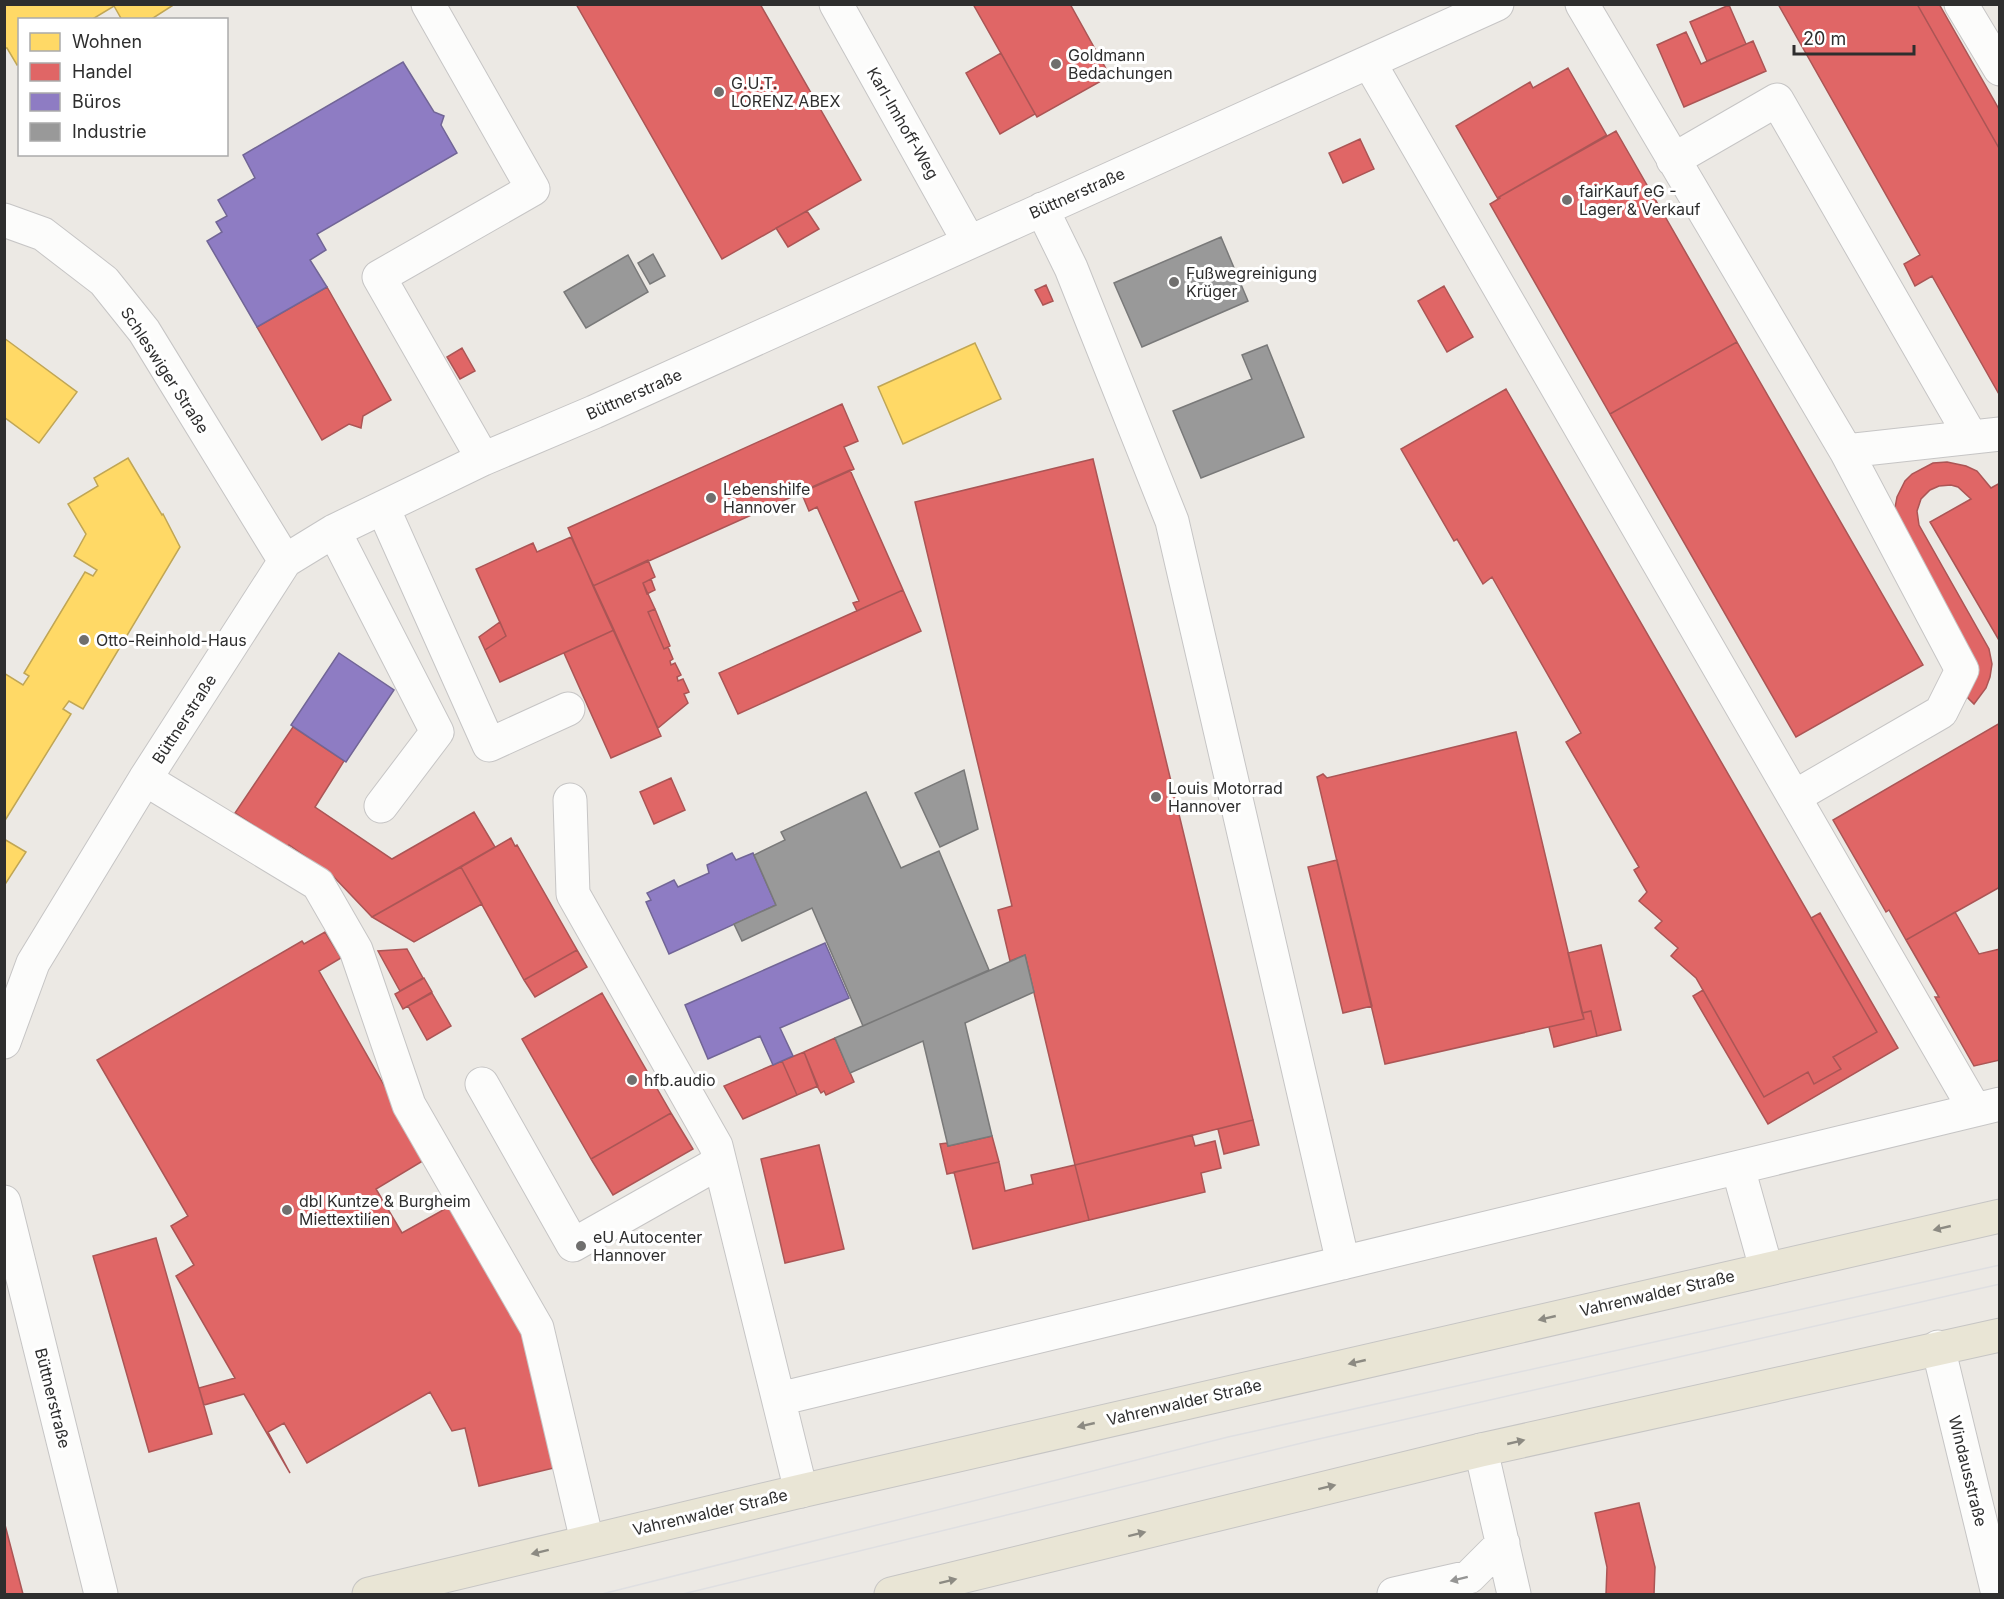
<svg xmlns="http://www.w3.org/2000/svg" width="2004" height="1599" viewBox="0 0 2004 1599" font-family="Inter,sans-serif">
<rect width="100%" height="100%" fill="#ece9e4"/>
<path fill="#ffd966" stroke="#c0a655" stroke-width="1.5" d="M4 4H175L150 20H122L114 6 91 20H20V63L17 65 7 48H4Z
M4 338 77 392 39 443 4 417Z
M975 343 1001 399 903 444 878 387Z
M128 458 162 515 163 514 180 547 83 709 69 701 63 709 71 714 4 822V673L23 685 29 676 24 673 85 572 93 576 97 570 74 556 86 534 68 504 98 486 94 478Z
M4 839 26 852 4 886Z"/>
<path fill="#e06666" stroke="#ab5555" stroke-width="1.5" d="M576 4H760L861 180 722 259Z
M973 4H1070L1110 76 1037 117Z
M1778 4H1917L2000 150V396L1932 276 1915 286 1904 264 1920 255Z
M1917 4H1939L2000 111V150Z
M1729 5 1746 44 1707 61 1690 22Z
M1686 32 1701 64 1753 41 1766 71 1684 107 1657 45Z
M1001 53 1035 114 1000 134 966 73Z
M1568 68 1607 136H1605L1499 197 1498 199 1456 126 1530 82 1533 88Z
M1616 131 1737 342 1610 414 1490 204 1500 198 1499 197Z
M1360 139 1374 169 1343 183 1329 153Z
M807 211 819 229 788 247 776 228Z
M1046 285 1053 301 1043 305 1035 290Z
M1444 286 1473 337 1447 352 1418 301Z
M327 287 391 400 363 416 361 428 349 424 322 440 257 327Z
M1737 342 1923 665 1796 737 1610 414Z
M462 348 475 371 460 379 447 357Z
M1506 389 1877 1032 1833 1057 1841 1069 1814 1084 1808 1072 1764 1097 1696 978 1671 956 1678 948 1655 928 1662 921 1639 901 1647 892 1634 870 1639 867 1566 742 1581 733 1492 577 1483 584 1457 539 1454 541 1401 449Z
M842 404 858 441 844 447 854 469 593 586 568 528Z
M1093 459 1253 1120 1075 1165 1025 955 1010 961 998 910 1012 906 915 502Z
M1947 462 1966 466 1977 471 1991 488 2000 483V642L1930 522 1971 499 1958 487 1951 485 1939 486 1930 490 1921 499 1917 511 1919 525 1989 649 1992 664 1990 677 1986 688 1974 704 1957 687 1894 513 1897 497 1905 481 1912 474 1933 463Z
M850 470 903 590 857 611 853 603 859 601 817 507 809 511 801 492Z
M571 537 614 630 500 682 485 650 506 636 476 569 533 543 537 552Z
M648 560 655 577 643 583 655 609 648 612 664 649 668 647 673 659 670 661 671 665 675 663 681 675 677 677 678 681 683 679 689 692 684 694 688 703 658 728 593 586Z
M651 579 655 590 647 594 643 583Z
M903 590 921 631 738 714 719 673Z
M655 609 670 646 664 649 648 612Z
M500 622 506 636 485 650 479 637Z
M614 630 661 736 611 758 564 653Z
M2000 723V887L1906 940 1889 910 1886 912 1833 820Z
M293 727 344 761 315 807 392 859 474 812 495 847 372 917 333 876 289 845 288 848 235 813Z
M1516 732 1584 1019 1385 1064 1317 777 1323 774 1327 778Z
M671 778 685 810 654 824 640 792Z
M511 838 515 846 517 845 577 950 524 980 461 867Z
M1337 860 1372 1006 1343 1013 1308 867Z
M461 867 482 904 414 942 372 917Z
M1955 912 1979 954 2000 949V1060L1974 1066 1935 997H1939L1906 940Z
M1820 913 1898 1048 1768 1124 1693 996 1703 990 1764 1097 1808 1072 1814 1084 1841 1069 1833 1057 1877 1032 1811 918Z
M325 932 341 958 319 971 426 1159 376 1189 402 1233 452 1205 526 1337 558 1467 479 1486 465 1428 452 1431 430 1392 307 1463 284 1423 268 1432 290 1473 244 1394 204 1405 199 1388 235 1378 176 1276 194 1265 171 1226 188 1216 97 1060 302 941 304 944Z
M1601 945 1621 1030 1597 1036 1591 1011 1582 1013 1568 953Z
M407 949 423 978 400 991 378 951Z
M577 950 587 967 535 997 524 980Z
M424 978 432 992 403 1009 395 994Z
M432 993 451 1026 427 1040 408 1006Z
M602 993 671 1113 591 1159 522 1039Z
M1591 1011 1597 1036 1554 1047 1549 1027 1584 1019 1582 1013Z
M835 1038 854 1082 826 1095 824 1091 821 1093 817 1086 804 1052Z
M804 1052 818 1086 797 1095 782 1061Z
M782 1061 797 1095 743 1119 724 1086Z
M671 1113 693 1149 613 1195 591 1159Z
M1253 1120 1259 1145 1224 1154 1218 1129Z
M1192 1135 1195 1146 1215 1141 1221 1168 1201 1173 1205 1192 1089 1220 1075 1165Z
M992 1136 999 1162 947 1174 940 1144 947 1143 948 1146Z
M819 1145 844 1249 785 1263 761 1159Z
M999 1162 1005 1191 1033 1184 1031 1175 1075 1165 1089 1220 973 1249 954 1172Z
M156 1238 212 1434 149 1452 93 1256Z
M1639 1503 1655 1567 1654 1594H1606L1607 1567 1595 1513Z
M4 1521 23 1594H4Z"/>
<path fill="#8e7cc3" stroke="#716596" stroke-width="1.5" d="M403 62 434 112 444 116 441 125 457 153 317 234 326 250 310 260 327 287 257 327 207 241 222 232 216 222 227 216 218 200 255 178 243 155Z
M339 653 394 690 346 762 291 725Z
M732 853 736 860 753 853 776 905 669 954 646 902 651 900 647 893 674 880 678 887 709 873 707 865Z
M825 943 849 998 780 1028 793 1056 773 1065 760 1036 708 1059 685 1005Z"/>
<path fill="#999" stroke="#797979" stroke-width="1.5" d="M1221 237 1248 301 1142 347 1114 283Z
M653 254 665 276 650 284 638 263Z
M628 255 648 292 586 328 564 292Z
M1267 345 1304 437 1201 478 1173 411 1252 379 1242 355Z
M964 770 978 829 940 847 915 793Z
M866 792 901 868 939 851 989 970 863 1026 812 908 742 941 734 924 776 905 754 855 785 840 781 832Z
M1025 955 1034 992 965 1023 992 1136 948 1146 923 1041 850 1073 835 1038Z"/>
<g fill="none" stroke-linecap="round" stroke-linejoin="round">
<g stroke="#c6c5c5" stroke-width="35">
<path id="minor" d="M428 4 533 189 379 277 483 459
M836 4 969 242
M1582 4 1846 451 2000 434
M1961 4 2000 69
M1369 62 1975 1110
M1673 160 1777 100 1971 437
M1042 209 1071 268 1172 521 1343 1263
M4 220 43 234 104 281 144 331 285 561
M383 508 489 745 568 709
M334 531 437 732 381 806
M145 779 318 884 356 950 409 1105 537 1328 587 1541
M1794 797 1941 712 1962 670 1846 451
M570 800 573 894 716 1146 801 1491
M4 1042 33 963 145 779 285 561 334 531 483 459 594 412 1497 4
M482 1084 573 1245 720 1162
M1738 1168 1766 1268
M4 1202 101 1594
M1938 1347 1998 1594
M779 1399 2000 1104
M1481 1450 1514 1594
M1394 1594 1469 1577 1503 1543"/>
</g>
<g stroke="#c6c5c4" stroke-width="35">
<path id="major" d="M369 1594 801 1491 2000 1216
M891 1594 1481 1450 2000 1335"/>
</g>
<use href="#minor" stroke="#fcfcfb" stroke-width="33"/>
<use href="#major" stroke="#e9e5d5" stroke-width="33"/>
<path stroke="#dfdfe1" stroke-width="1.5" d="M602 1594 1228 1437 2000 1265
M683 1594 1310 1441 2000 1284"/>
</g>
<defs><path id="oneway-solid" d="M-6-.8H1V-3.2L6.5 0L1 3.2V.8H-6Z" transform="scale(1.5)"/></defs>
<g fill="#8c8a82">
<use href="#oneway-solid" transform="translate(1942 1228) rotate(167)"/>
<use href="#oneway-solid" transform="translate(1547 1318) rotate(167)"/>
<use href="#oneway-solid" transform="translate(1357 1362) rotate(167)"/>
<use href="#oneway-solid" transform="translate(1086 1425) rotate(167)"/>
<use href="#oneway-solid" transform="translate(1516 1442) rotate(-13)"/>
<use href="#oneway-solid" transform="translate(1327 1487) rotate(-14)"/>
<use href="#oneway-solid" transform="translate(1137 1534) rotate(-14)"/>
<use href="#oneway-solid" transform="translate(540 1552) rotate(166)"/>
<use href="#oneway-solid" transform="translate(948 1581) rotate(-14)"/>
</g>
<use fill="#959594" href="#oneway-solid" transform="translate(1459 1579) rotate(166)"/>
<g fill="#706f6e" stroke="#fff" stroke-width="2">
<circle cx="1056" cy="64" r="6"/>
<circle cx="719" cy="92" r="6"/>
<circle cx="1567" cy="200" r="6"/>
<circle cx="1174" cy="282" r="6"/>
<circle cx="711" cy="498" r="6"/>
<circle cx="84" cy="640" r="6"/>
<circle cx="1156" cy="797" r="6"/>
<circle cx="632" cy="1080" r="6"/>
<circle cx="287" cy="1210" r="6"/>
<circle cx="581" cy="1246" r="6"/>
</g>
<g text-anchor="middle" stroke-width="6" stroke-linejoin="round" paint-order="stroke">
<g font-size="16" fill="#2e2e2e" stroke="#fff" text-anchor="start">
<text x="1068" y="61">Goldmann<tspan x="1068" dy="18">Bedachungen</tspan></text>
<text x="731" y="89">G.U.T.<tspan x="731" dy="18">LORENZ ABEX</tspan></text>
<text x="1579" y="197">fairKauf eG -<tspan x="1579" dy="18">Lager &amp; Verkauf</tspan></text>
<text x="1186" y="279">Fußwegreinigung<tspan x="1186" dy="18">Krüger</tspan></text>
<text x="723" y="495">Lebenshilfe<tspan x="723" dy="18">Hannover</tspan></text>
<text x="96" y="646">Otto-Reinhold-Haus</text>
<text x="1168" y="794">Louis Motorrad<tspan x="1168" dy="18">Hannover</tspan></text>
<text x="644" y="1086">hfb.audio</text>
<text x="299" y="1207">dbl Kuntze &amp; Burgheim<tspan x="299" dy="18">Miettextilien</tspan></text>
<text x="593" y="1243">eU Autocenter<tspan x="593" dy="18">Hannover</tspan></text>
</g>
<g font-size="16" fill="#2e2e2e" stroke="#fff">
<text transform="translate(903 123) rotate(60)" y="6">Karl-Imhoff-Weg</text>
<text transform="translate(1077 193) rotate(-24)" y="6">Büttnerstraße</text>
<text transform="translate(165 370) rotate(57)" y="6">Schleswiger Straße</text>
<text transform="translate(634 394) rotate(-24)" y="6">Büttnerstraße</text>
<text transform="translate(184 719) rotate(-57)" y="6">Büttnerstraße</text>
<text transform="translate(1657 1293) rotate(-13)" y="6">Vahrenwalder Straße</text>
<text transform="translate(53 1398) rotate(76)" y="6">Büttnerstraße</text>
<text transform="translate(1184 1402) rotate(-13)" y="6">Vahrenwalder Straße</text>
<text transform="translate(1968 1471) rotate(76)" y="6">Windausstraße</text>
<text transform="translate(710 1512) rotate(-13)" y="6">Vahrenwalder Straße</text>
</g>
</g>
<rect width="2004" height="1599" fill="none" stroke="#2e2e2e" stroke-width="12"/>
<rect x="18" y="18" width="210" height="138" fill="#ffffff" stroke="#ababab" stroke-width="1.5"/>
<rect x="30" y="33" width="30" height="18" fill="#ffd966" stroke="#ababab" stroke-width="1.5"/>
<text x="72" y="48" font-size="18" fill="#2e2e2e">Wohnen</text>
<rect x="30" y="63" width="30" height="18" fill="#e06666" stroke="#ababab" stroke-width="1.5"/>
<text x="72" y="78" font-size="18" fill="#2e2e2e">Handel</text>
<rect x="30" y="93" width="30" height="18" fill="#8e7cc3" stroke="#ababab" stroke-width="1.5"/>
<text x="72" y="108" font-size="18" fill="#2e2e2e">Büros</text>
<rect x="30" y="123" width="30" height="18" fill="#999999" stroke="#ababab" stroke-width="1.5"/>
<text x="72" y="138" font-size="18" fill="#2e2e2e">Industrie</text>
<path d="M1794 45v9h120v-9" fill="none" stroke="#2e2e2e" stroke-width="3"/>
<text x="1803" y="45" font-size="18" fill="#2e2e2e" stroke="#ffffff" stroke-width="4.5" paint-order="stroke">20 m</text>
</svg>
